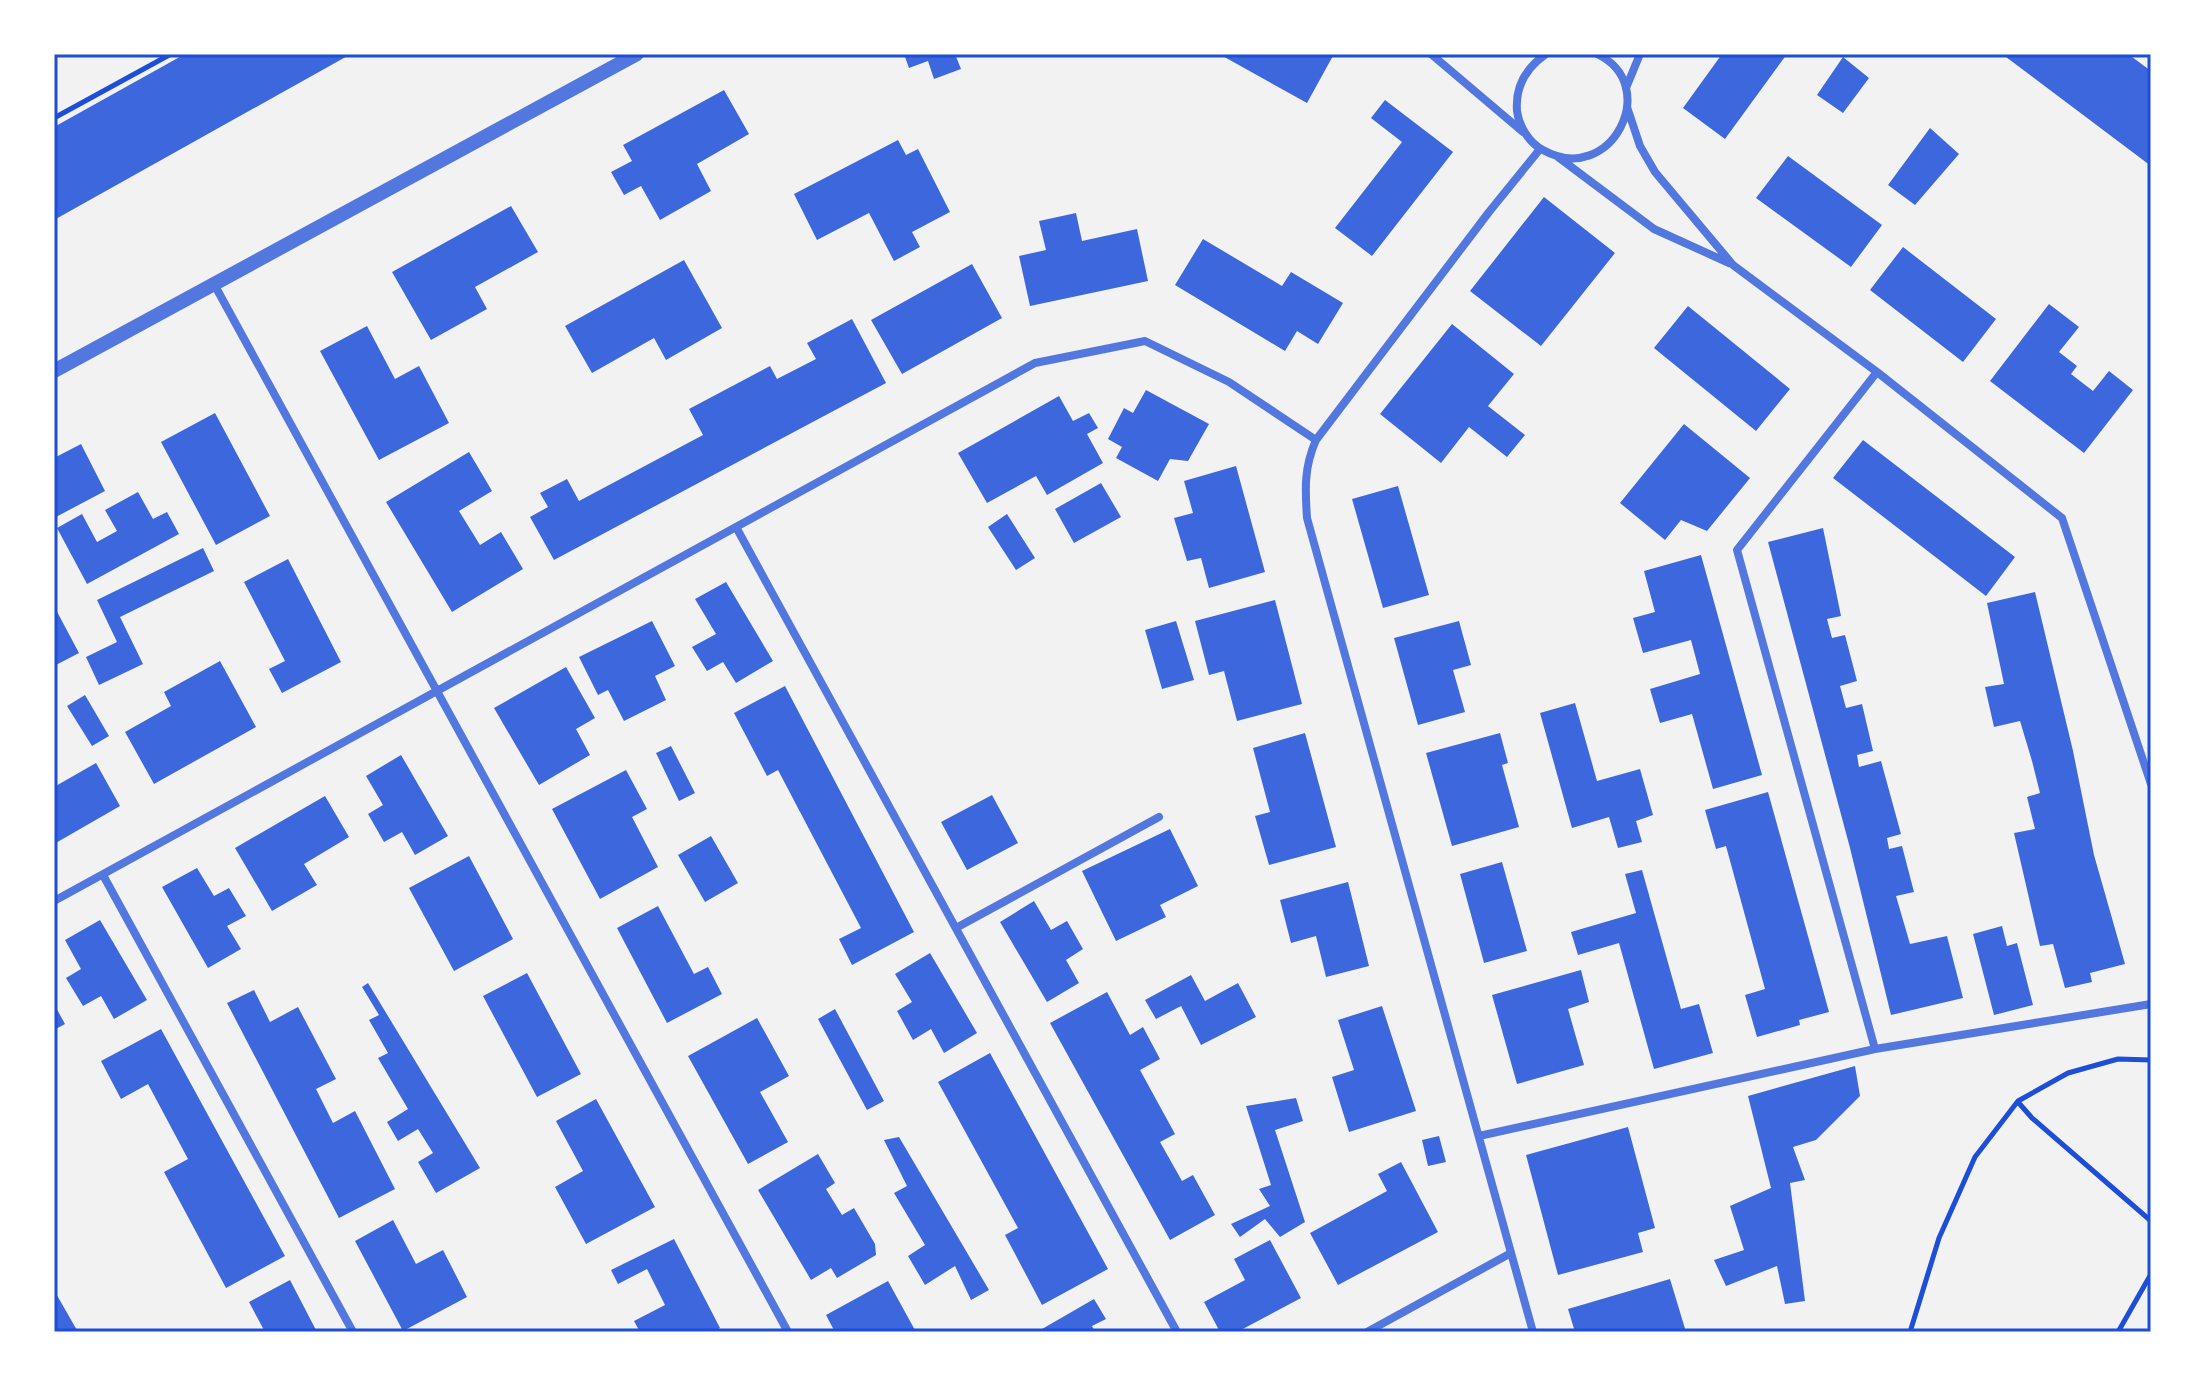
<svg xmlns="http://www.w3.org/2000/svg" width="2205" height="1386" viewBox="0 0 2205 1386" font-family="Mulish,sans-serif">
<rect width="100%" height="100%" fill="#f2f2f2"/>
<path fill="#3d67dc" d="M185 54H351L54 220V127Z
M904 54H955L961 69 934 79 928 61 909 68Z
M1219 54H1334L1307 103Z
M1722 54H1787L1725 139 1683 108Z
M2002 54H2128L2151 71V166Z
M1843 57 1869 78 1843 113 1817 95Z
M724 90 749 134 697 164 711 191 660 220 641 186 624 195 611 172 632 161 623 145Z
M1385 100 1453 152 1372 256 1335 228 1402 142 1371 118Z
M1930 128 1959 154 1915 205 1888 185Z
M898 140 906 155 918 149 950 212 912 232 920 247 894 261 869 213 817 240 794 194Z
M1788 156 1882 225 1851 267 1756 198Z
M1544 197 1615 253 1541 346 1470 291Z
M511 206 538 252 475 287 487 309 431 340 392 272Z
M1076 213 1082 241 1137 229 1148 281 1030 306 1019 256 1046 250 1039 221Z
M1203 239 1282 286 1291 272 1343 303 1318 344 1297 331 1285 351 1175 285Z
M1903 247 1996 319 1963 362 1870 290Z
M684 260 722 328 666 360 654 338 592 373 565 326Z
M972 264 1002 318 902 374 871 320Z
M2049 304 2079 327 2059 352 2077 366 2071 374 2093 391 2109 371 2133 390 2084 453 1990 381Z
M1688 306 1790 389 1756 431 1654 348Z
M852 319 886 383 554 560 530 517 548 507 540 493 567 479 579 501 703 435 689 409 770 366 777 379 816 359 807 343Z
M1452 324 1514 374 1488 406 1525 435 1507 457 1469 427 1441 463 1380 414Z
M367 326 395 379 419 366 449 423 379 460 320 351Z
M1146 390 1209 424 1188 461 1170 459 1158 481 1116 458 1122 447 1108 439 1124 408 1133 413Z
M1059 396 1073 421 1089 413 1098 428 1087 434 1103 463 1047 495 1036 476 987 503 958 453Z
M215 413 270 516 216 545 161 442Z
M1684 424 1750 478 1707 531 1681 520 1665 540 1620 503Z
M1863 440 2015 557 1986 596 1833 478Z
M81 444 105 491 54 518V458Z
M469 452 492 491 459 511 480 545 501 532 523 569 452 612 386 502Z
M1236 466 1265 572 1209 588 1201 558 1187 561 1174 518 1193 513 1184 481Z
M1101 483 1121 517 1074 543 1055 509Z
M1398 486 1429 595 1383 608 1352 499Z
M138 492 153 519 167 512 179 534 87 584 57 528 82 514 97 542 117 531 105 510Z
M1007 514 1035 558 1016 570 988 527Z
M1823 528 1841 616 1827 619 1832 638 1845 635 1857 681 1840 686 1846 708 1862 704 1873 751 1857 755 1859 767 1881 761 1901 834 1887 838 1889 849 1902 846 1914 892 1896 896 1910 944 1947 936 1963 998 1891 1015 1850 848 1768 542Z
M203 548 214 571 120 617 143 664 99 685 86 657 117 642 97 600Z
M1701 555 1762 775 1713 789 1692 714 1660 723 1650 689 1700 674 1691 640 1643 653 1633 618 1655 612 1644 571Z
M288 559 341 662 282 693 269 669 285 661 244 582Z
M726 582 773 661 736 683 723 662 707 671 692 647 716 634 695 599Z
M2035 592 2073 751 2094 855 2125 964 2090 973 2092 982 2065 988 2053 944 2040 946 2014 833 2035 829 2027 797 2040 793 2032 761 2020 721 1994 727 1985 687 2004 684 1987 603Z
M1275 600 1302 704 1237 721 1224 671 1209 675 1195 621Z
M54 606 79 653 54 666Z
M652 621 675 666 655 676 666 700 624 721 608 690 598 695 579 657Z
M1176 621 1194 680 1162 689 1145 630Z
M1459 621 1471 665 1453 670 1465 712 1418 725 1394 638Z
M220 661 256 727 154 784 125 732 171 706 164 692Z
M566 667 595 718 576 729 590 755 539 785 494 708Z
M785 686 914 932 852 965 839 939 861 928 778 770 767 776 734 713Z
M85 695 109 736 92 746 67 706Z
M1575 703 1597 781 1640 769 1653 815 1636 821 1642 842 1618 848 1609 817 1572 828 1540 713Z
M1305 733 1336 847 1269 865 1255 816 1270 812 1253 748Z
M1500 733 1508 763 1502 765 1519 827 1452 846 1426 753Z
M671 746 695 793 679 801 656 753Z
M401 755 448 836 415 855 402 832 384 842 368 814 383 805 366 776Z
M96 763 120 806 54 844V787Z
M626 770 647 809 632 817 658 867 600 899 552 809Z
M1768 792 1829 1012 1799 1020 1800 1025 1757 1037 1745 995 1765 989 1726 846 1716 849 1705 810Z
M992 795 1018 843 967 870 941 822Z
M325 796 349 837 304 864 317 885 272 911 235 848Z
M1170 829 1198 886 1160 905 1166 917 1116 941 1082 871Z
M711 836 738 883 705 902 678 855Z
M469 856 513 939 454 971 409 888Z
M1502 862 1527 951 1484 963 1460 874Z
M197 868 214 896 229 888 246 916 227 926 241 949 208 968 162 887Z
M1642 870 1681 1009 1699 1004 1713 1053 1654 1069 1619 943 1578 955 1571 932 1636 913 1625 874Z
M1348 882 1369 966 1326 977 1316 936 1291 943 1280 900Z
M1034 901 1051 930 1067 921 1083 949 1066 960 1079 983 1047 1002 1000 922Z
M658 906 694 974 708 967 722 994 667 1023 617 928Z
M100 920 147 1000 114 1019 101 996 83 1006 66 978 81 969 65 940Z
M2002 926 2007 946 2017 943 2033 1005 1994 1015 1973 934Z
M930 953 977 1033 944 1053 931 1029 913 1040 897 1011 912 1002 895 974Z
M1581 970 1589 1002 1568 1009 1584 1065 1517 1084 1492 995Z
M527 973 581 1074 537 1097 483 996Z
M1191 975 1205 1001 1238 983 1256 1017 1201 1045 1181 1006 1156 1019 1145 1000Z
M368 983 480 1168 436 1193 418 1162 433 1153 418 1129 398 1141 387 1122 408 1109 378 1058 388 1053 369 1020 379 1015 362 987Z
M254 990 270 1022 298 1007 336 1079 316 1089 333 1123 355 1111 395 1189 339 1218 227 1003Z
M1107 992 1130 1035 1143 1027 1160 1059 1140 1070 1175 1134 1160 1142 1182 1181 1193 1175 1215 1215 1170 1240 1050 1023Z
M54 1004 65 1024 54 1030Z
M1382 1006 1416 1111 1349 1132 1332 1077 1354 1070 1338 1020Z
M835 1009 884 1101 867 1110 818 1019Z
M757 1018 789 1076 760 1092 788 1142 748 1164 688 1056Z
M161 1029 285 1256 226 1288 164 1172 188 1159 148 1084 121 1099 101 1061Z
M990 1053 1108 1269 1042 1305 1005 1235 1018 1228 938 1082Z
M1855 1066 1860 1096 1816 1140 1793 1147 1805 1180 1790 1183 1805 1301 1785 1304 1777 1266 1726 1286 1714 1260 1744 1250 1730 1206 1771 1188 1748 1096Z
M1296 1098 1303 1121 1275 1130 1305 1222 1280 1237 1265 1219 1240 1237 1231 1224 1270 1206 1259 1189 1271 1185 1246 1106Z
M596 1099 655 1207 586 1244 555 1187 583 1171 556 1121Z
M1628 1127 1655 1228 1638 1233 1643 1252 1558 1275 1526 1155Z
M1439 1136 1446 1162 1428 1166 1422 1140Z
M899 1137 989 1290 971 1300 955 1266 925 1285 908 1256 925 1245 894 1193 907 1186 884 1140Z
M818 1154 835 1183 826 1189 842 1215 854 1208 875 1244 876 1255 837 1278 831 1268 811 1280 758 1190Z
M1401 1162 1438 1232 1338 1285 1310 1233 1387 1191 1378 1174Z
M393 1220 416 1264 443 1250 467 1297 403 1331 355 1241Z
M674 1239 720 1328 713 1332H640L634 1321 665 1305 647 1269 618 1284 611 1270Z
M1270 1240 1301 1298 1237 1332H1220L1204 1302 1245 1280 1234 1259Z
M1670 1279 1686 1332H1575L1568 1309Z
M290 1280 317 1332H265L249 1302Z
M888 1281 916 1332H835L826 1315Z
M54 1290 78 1332H54Z
M1094 1299 1106 1319 1092 1326 1095 1332H1044L1042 1329Z"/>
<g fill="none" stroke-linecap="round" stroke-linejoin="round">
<path stroke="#1d4ed8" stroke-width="5" d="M54 118 171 54
M2018 1102 2032 1118 2151 1221
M1910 1332 1939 1238 1975 1157 2018 1101 2068 1073 2118 1059 2151 1060
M2118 1332 2151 1274"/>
<path stroke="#5277de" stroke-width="8" d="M1431 54 1523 132
M1546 54C1526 68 1515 86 1517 111 1519 126 1529 143 1543 150 1611 188 1663 85 1597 54
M1626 88 1640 54
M1627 107 1640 146 1655 172 1733 265 1877 372 2062 518 2151 784
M1558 157 1654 229 1729 263
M214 284 788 1332
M736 527 1177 1332
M103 875 353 1332
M54 901 1035 363 1145 341 1229 382 1316 440
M956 928 1159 817
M1875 1049 1737 550 1877 372
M1479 1136 1875 1049 2151 1004
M1367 1332 1511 1253
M1533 1332 1307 518C1305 489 1304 467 1316 440L1489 212 1540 149"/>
<path stroke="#5277de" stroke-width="14" d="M54 371 637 54"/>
</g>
<rect width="2205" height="1386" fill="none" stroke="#ffffff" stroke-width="112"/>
<rect x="56" y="56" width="2093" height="1274" fill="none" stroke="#1d4ed8" stroke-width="3"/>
</svg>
